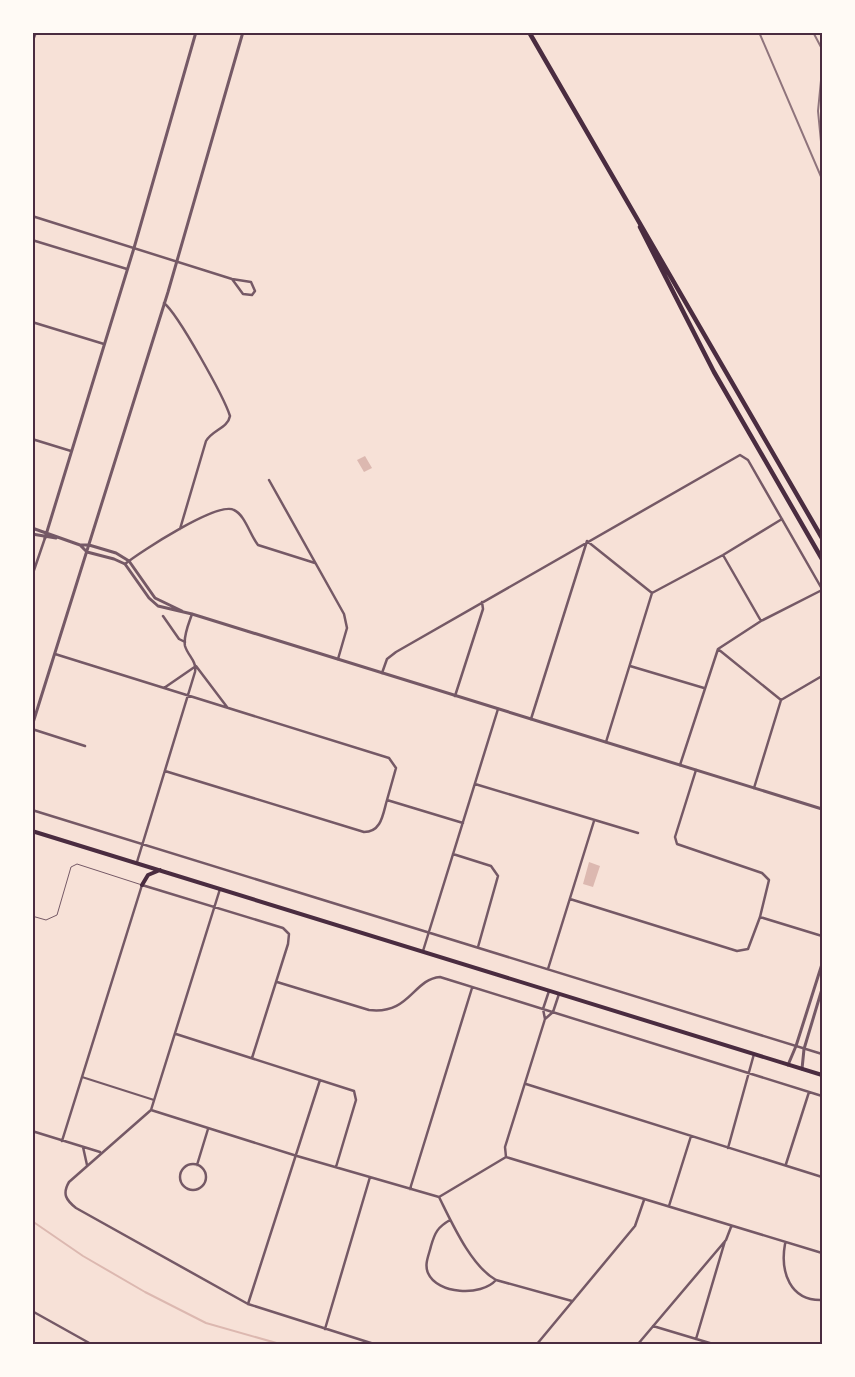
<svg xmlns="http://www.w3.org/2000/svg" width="855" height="1377" viewBox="0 0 855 1377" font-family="'Golos Text',sans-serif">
<rect width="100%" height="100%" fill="#f7e1d7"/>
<path fill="#dcb8b0" d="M365 456 372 468 364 472 357 460Z
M589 862 600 866 593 887 583 884Z"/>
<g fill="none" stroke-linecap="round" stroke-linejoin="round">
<path stroke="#dcb8b0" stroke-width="2" d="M32 1221 83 1256 145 1292 206 1323 280 1344"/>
<path stroke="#755966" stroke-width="1" d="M32 916 46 920 57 915 71 867 77 864 142 885"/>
<path stroke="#755966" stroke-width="2" d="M82 1077 154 1100"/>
<path stroke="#755966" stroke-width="2.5" d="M32 43 36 32
M32 216 232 279 251 282 255 291 252 295 243 294 232 279
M32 240 127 269
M164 303C178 314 224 397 230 416 228 428 212 430 206 441L180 529
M32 322 104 344
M32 439 71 451
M269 480 344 614 347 628 338 659
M723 555 761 621
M125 564C140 552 218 501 234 510 245 515 250 535 258 545L315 563
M32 576 45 538
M163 616 179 639 185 642
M718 649 781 700
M55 654 389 758 396 768 387 800 463 823
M630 666 704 688
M382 673 387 659 396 652 740 455 748 460 822 589
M164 688 196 666 227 707
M455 696 483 609 482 602
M531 719 587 541 652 593
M32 729 85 746
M606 742 652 593 723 555 782 519
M680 765 718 649 761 621 822 590
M165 771 364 832C382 832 383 813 387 800
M475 784 638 833
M754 788 781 700 822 676
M32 810 822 1054
M453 854 491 866 498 876 478 947
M137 862 195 672C197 661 188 656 185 646 183 636 189 623 192 614
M220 889 151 1110 69 1182C62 1194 66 1200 76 1208L248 1304 374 1344
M570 899 737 951 748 949 760 917 769 880 762 873 677 844 675 837 696 770
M760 917 822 936
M423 951 498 709
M548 969 594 821
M277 982 369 1010C410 1015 413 979 440 977L822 1096
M545 1019 543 1009 549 991
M176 1034 354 1091 356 1100 336 1167
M526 1084 822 1177
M151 1110 297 1156 439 1197
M32 1131 100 1152
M62 1141 142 885 283 928 289 934 288 944 252 1058
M83 1147 87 1165
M728 1148 754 1054
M506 1157 822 1253
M506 1157 505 1147 545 1019 553 1012 559 994
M786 1164 809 1092
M180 1177a13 13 0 1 1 26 0a13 13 0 1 1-26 0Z
M197 1165 208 1129
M410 1189 472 988
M439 1197C452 1223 471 1266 496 1280L572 1301
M439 1197 506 1157
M669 1206 691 1136
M450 1220C438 1227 435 1232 431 1246 429 1255 424 1264 428 1273 437 1294 481 1297 496 1280
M785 1244C780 1272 790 1301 822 1300
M248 1304 320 1080
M32 1311 91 1344
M653 1326 713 1344
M325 1329 370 1177
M696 1339 725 1241
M537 1344 635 1226 644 1200
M638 1344 726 1240 731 1227"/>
<path stroke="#755966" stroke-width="3" d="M32 528 80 545H89L116 553 129 561 155 598 182 611
M32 534 56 538
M45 538 134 248 196 32
M81 546 87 552 114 559 125 564 149 598 158 606 192 614 822 809
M32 726 168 292 243 32
M788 1065 796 1046 822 964
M802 1069 804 1049 822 989"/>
<path stroke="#4a2c40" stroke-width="4" d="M32 831 822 1075
M142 885 148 875 160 870"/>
<path stroke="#4a2c40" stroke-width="4.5" d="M529 32 822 538
M640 227 714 372 822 559"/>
<path stroke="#8f747c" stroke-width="2" d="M759 32 822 179
M813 32 822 49
M822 70 818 111 822 152"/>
</g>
<rect width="855" height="1377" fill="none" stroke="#fffaf5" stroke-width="68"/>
<rect x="34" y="34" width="787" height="1309" fill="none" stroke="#4a2c40" stroke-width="2"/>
</svg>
